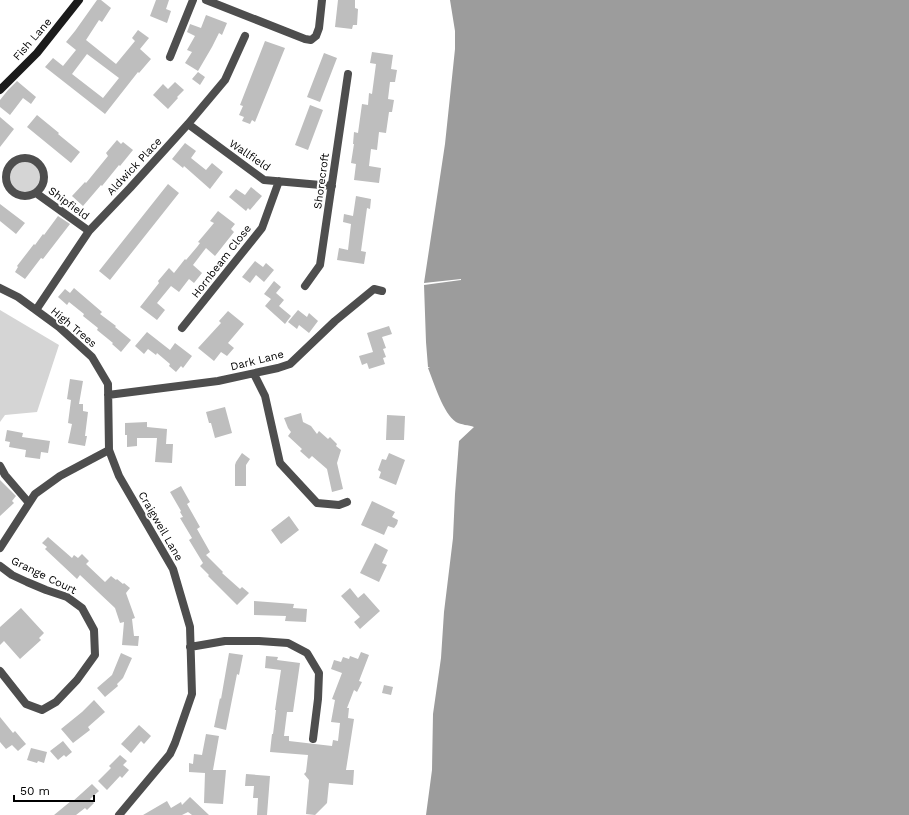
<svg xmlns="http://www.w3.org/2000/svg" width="909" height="815" viewBox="0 0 909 815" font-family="'Work Sans',sans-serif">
<rect width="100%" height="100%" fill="#fff"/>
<path fill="#d5d5d5" d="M9 177a16 16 0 1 1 32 0a16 16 0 1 1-32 0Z
M0 310 59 345 37 412 5 415 0 422Z"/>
<path fill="#9c9c9c" d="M450 0H909V815H426L432 770 433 714 441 658 444 612 453 538 455 494 459 441 474 427C469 425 461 425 456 422 443 413 434 383 428 368L430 367H428L426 342 424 285 461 280V279L424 283 445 144 455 49V31Z"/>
<path fill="#bebebe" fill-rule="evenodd" d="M97 0H101L111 8 102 22 99 20 86 40 116 64 135 41 132 38 138 30 149 38 140 49 151 59 139 73 138 72 105 114 45 67 53 58 63 66 76 50 66 42 75 31ZM87 54 119 78 103 98 72 74Z
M156 0H169L166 9 171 11 167 23 150 16Z
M338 0H355V8L358 9 357 25H353L352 29 335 27Z
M206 15 227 23 222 35 219 33 212 47 198 71 185 63 192 52 187 50 195 36 187 32 190 24 201 28Z
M265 41 285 48 255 122 252 120 250 124 242 121 244 117 239 115 243 106 240 105Z
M372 52 393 55 391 69 397 70 395 82H390L388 99 394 100 392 112H389L386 133 379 132 377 150 371 149 369 166 381 168 379 183 354 180 356 164 351 163 354 144H353L354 132 358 133 362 104 368 105 369 93 372 94 376 64 370 63Z
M324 53 337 58 320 102 307 97Z
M198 72 205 77 200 85 192 79Z
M17 81 36 97 31 104 23 98 10 115 0 107V100L8 90Z
M175 82 184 90 177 97 178 98 168 109 153 95 163 84 168 89Z
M310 105 323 110 308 150 295 145Z
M37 115 59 133 58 134 80 152 71 163 27 127Z
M0 117 14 129 0 147Z
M117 140 121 144 123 142 133 150 120 166 119 165 102 186 101 185 83 206 72 196 85 182 86 183 108 156 106 153Z
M185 143 196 151 191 158 206 170 212 163 223 172 210 189 184 166 183 168 172 159Z
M168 184 179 193 110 280 99 271Z
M251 187 262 196 250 210 248 208 246 211 229 197 236 189 245 195Z
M356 196 371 199 370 209 367 208 361 251 366 252 364 264 337 260 339 248 348 250 351 224 343 222 344 214 353 216Z
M0 204 25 223 16 234 0 221Z
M218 211 235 224 231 229 234 232 215 256 206 248 193 265 202 273 194 283 189 279 179 292 171 286 157 303 165 310 157 320 140 307 159 283 158 281 169 268 174 273 185 259 186 260 197 247 200 243 198 242 214 223 210 221Z
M58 216 70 224 43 259 41 258 25 279 15 272 18 267 17 266 34 244 35 245 43 234 44 235Z
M255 261 263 267 266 263 274 270 264 282 256 275 250 283 242 277Z
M274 281 281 287 276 293 284 300 279 306 291 316 285 324 265 306 271 299 264 294Z
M74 288 102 312 100 314 116 326 115 327 131 340 121 352 112 344 113 343 97 330 98 328 83 316 84 314 69 302 67 305 58 297 65 289 70 293Z
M298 310 307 317 309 313 318 321 309 333 299 325 297 329 288 322Z
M228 311 244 324 228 343 234 348 227 356 221 352 214 361 198 348 221 323 219 321Z
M389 326 392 334 382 337 386 348 383 349 386 357 383 358 385 364 369 369 367 363 362 365 359 356 373 352 367 333Z
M147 332 170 350 175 343 192 356 183 368 181 366 176 372 169 366 170 364 157 353 156 355 148 349 144 354 135 346Z
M70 379 83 381 79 404H83V411L88 412 85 436H87L85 446 68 443 72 424 68 423 71 400 67 399Z
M225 407 232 433 215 438 211 423H209L206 412Z
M301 413 303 422 311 426 317 434 319 431 328 439 330 437 337 444 336 446 341 450 337 463 343 489 332 492 327 469 312 456 309 459 300 451 302 449 288 436 291 432 288 428 284 418Z
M387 415 405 416 404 440H386Z
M147 422V427L167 429 166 444H173L172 463 155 462 157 438H137V446L127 447V435H125V423Z
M7 430 23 433 22 437 50 441 48 453 41 452 40 459 25 457 26 450 9 447 10 442 5 441Z
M242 453 250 459 246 465V486H235V465L236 462Z
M389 453 405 460 396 485 379 478 381 472 378 470 382 459 386 460Z
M0 480 16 496 12 501 14 503 0 516Z
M181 486 190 502 187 504 200 527 197 529 210 552 206 555 223 572 222 573 240 589 242 587 249 593 237 605 208 576 209 575 200 566 203 563 189 540 192 538 180 518 183 517 180 512 181 511 170 492Z
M372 501 395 512 392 517 398 520 397 524 394 528 388 526 384 535 361 525Z
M289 516 299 530 281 544 271 530Z
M48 537 72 558 74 555 78 558 82 554 89 561 86 564 105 582 111 576 116 580 117 579 123 584 124 583 130 588 126 593 135 618 132 619 134 636H139L138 646 122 645 124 622 120 623 115 608 80 575 77 579 45 549 47 547 42 543Z
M375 543 388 550 382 563 387 565 379 582 360 573Z
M350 588 358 598 364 593 380 611 360 629 354 622 360 617 341 596Z
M254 601 294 604 293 608 307 609 306 622 285 621 286 616 254 615Z
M21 608 44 633 39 638 41 640 20 659 4 641 0 645V627Z
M361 652 369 655 359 681 362 682 357 692 354 690 347 708H349L348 718 354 719 346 770H354L353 785 329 783 327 803 315 815 306 814 309 780 304 774 306 772 308 755 270 752 272 734H273L276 710H275L281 670 265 668 266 656 278 657 277 660 300 663 293 712H287L284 736H289V741L332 746 333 740 338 741 340 723 331 722 335 700 332 699 342 673 331 669 334 660 341 662 343 657 349 659 350 656 358 659Z
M121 653 132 658 123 678 117 684 118 686 105 697 97 688 112 675Z
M229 653 243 655 239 675 237 674 226 730 214 727 220 698 221 699Z
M384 685 393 687 391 695 382 693Z
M94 700 105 712 88 727 90 730 73 743 61 729 82 712Z
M0 717 13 733 15 731 26 744 18 751 12 745 6 749 0 742Z
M139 725 151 736 144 744 141 741 131 753 121 744Z
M206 734 219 736 213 770H226L223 804 204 803 205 773 189 772V763L193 764 194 754 202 755Z
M63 741 72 752 66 757 64 755 58 760 50 751Z
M31 748 47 752 44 763 38 761 37 763 27 760Z
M120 755 127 761 123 765 129 770 122 778 120 776 107 790 98 781 111 768 109 766Z
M246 774 270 776 267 815H257L258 798H253L254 786H245Z
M92 784 99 791 90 799 94 803 87 810 85 808 76 815H54L71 801 72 802Z
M190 797 209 815H192L188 812 182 815H143L167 801 171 808 181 802 182 805Z"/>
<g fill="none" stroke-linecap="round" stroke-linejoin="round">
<path stroke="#4e4e4e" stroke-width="8" d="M206 0 305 39 311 40 316 36 319 28 322 0
M170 57 193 0
M188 124 264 180 332 186
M6 177a19 19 0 1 1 38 0a19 19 0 1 1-38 0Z
M36 193 89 231
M305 286 320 265 348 74
M0 288 18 297 59 327 92 357 108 384 109 450 119 476 173 569 190 627 192 694 175 743 170 754 119 815
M36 310 89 231 130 188 188 124 225 80 245 36
M182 328 262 228 279 181
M254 374 265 396 280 463 317 503 339 505 347 502
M108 395 218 381 278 368 290 364 335 321 374 289 382 291
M0 466 5 475 29 503
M0 548 35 494 60 476 109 450
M0 566 12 575 27 582 46 590 67 597 82 608 94 630 95 655 77 680 56 702 42 710 26 704 0 671
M190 647 225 641H259L288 643 307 653 319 673 318 699 313 739"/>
<path stroke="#1b1b1b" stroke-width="8" d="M0 90 37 53 79 0"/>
</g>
<g text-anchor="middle" stroke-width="4" stroke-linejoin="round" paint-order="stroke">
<g font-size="11" fill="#000" stroke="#fff">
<text transform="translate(32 39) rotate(-49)" y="4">Fish Lane</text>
<text transform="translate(250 155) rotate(34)" y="4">Wallfield</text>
<text transform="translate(134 166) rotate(-47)" y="4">Aldwick Place</text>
<text transform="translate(321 181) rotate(-82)" y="4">Shorecroft</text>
<text transform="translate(69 203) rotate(36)" y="4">Shipfield</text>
<text transform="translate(221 261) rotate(-52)" y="4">Hornbeam Close</text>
<text transform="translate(74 327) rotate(40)" y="4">High Trees</text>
<text transform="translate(257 360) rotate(-14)" y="4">Dark Lane</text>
<text transform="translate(161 526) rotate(60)" y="4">Craigweil Lane</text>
<text transform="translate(44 575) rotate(26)" y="4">Grange Court</text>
</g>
</g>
<path d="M14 795v6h80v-6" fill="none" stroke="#000000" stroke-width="2"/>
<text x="20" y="795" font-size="12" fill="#000000" stroke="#ffffff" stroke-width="3" paint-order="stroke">50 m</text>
</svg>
